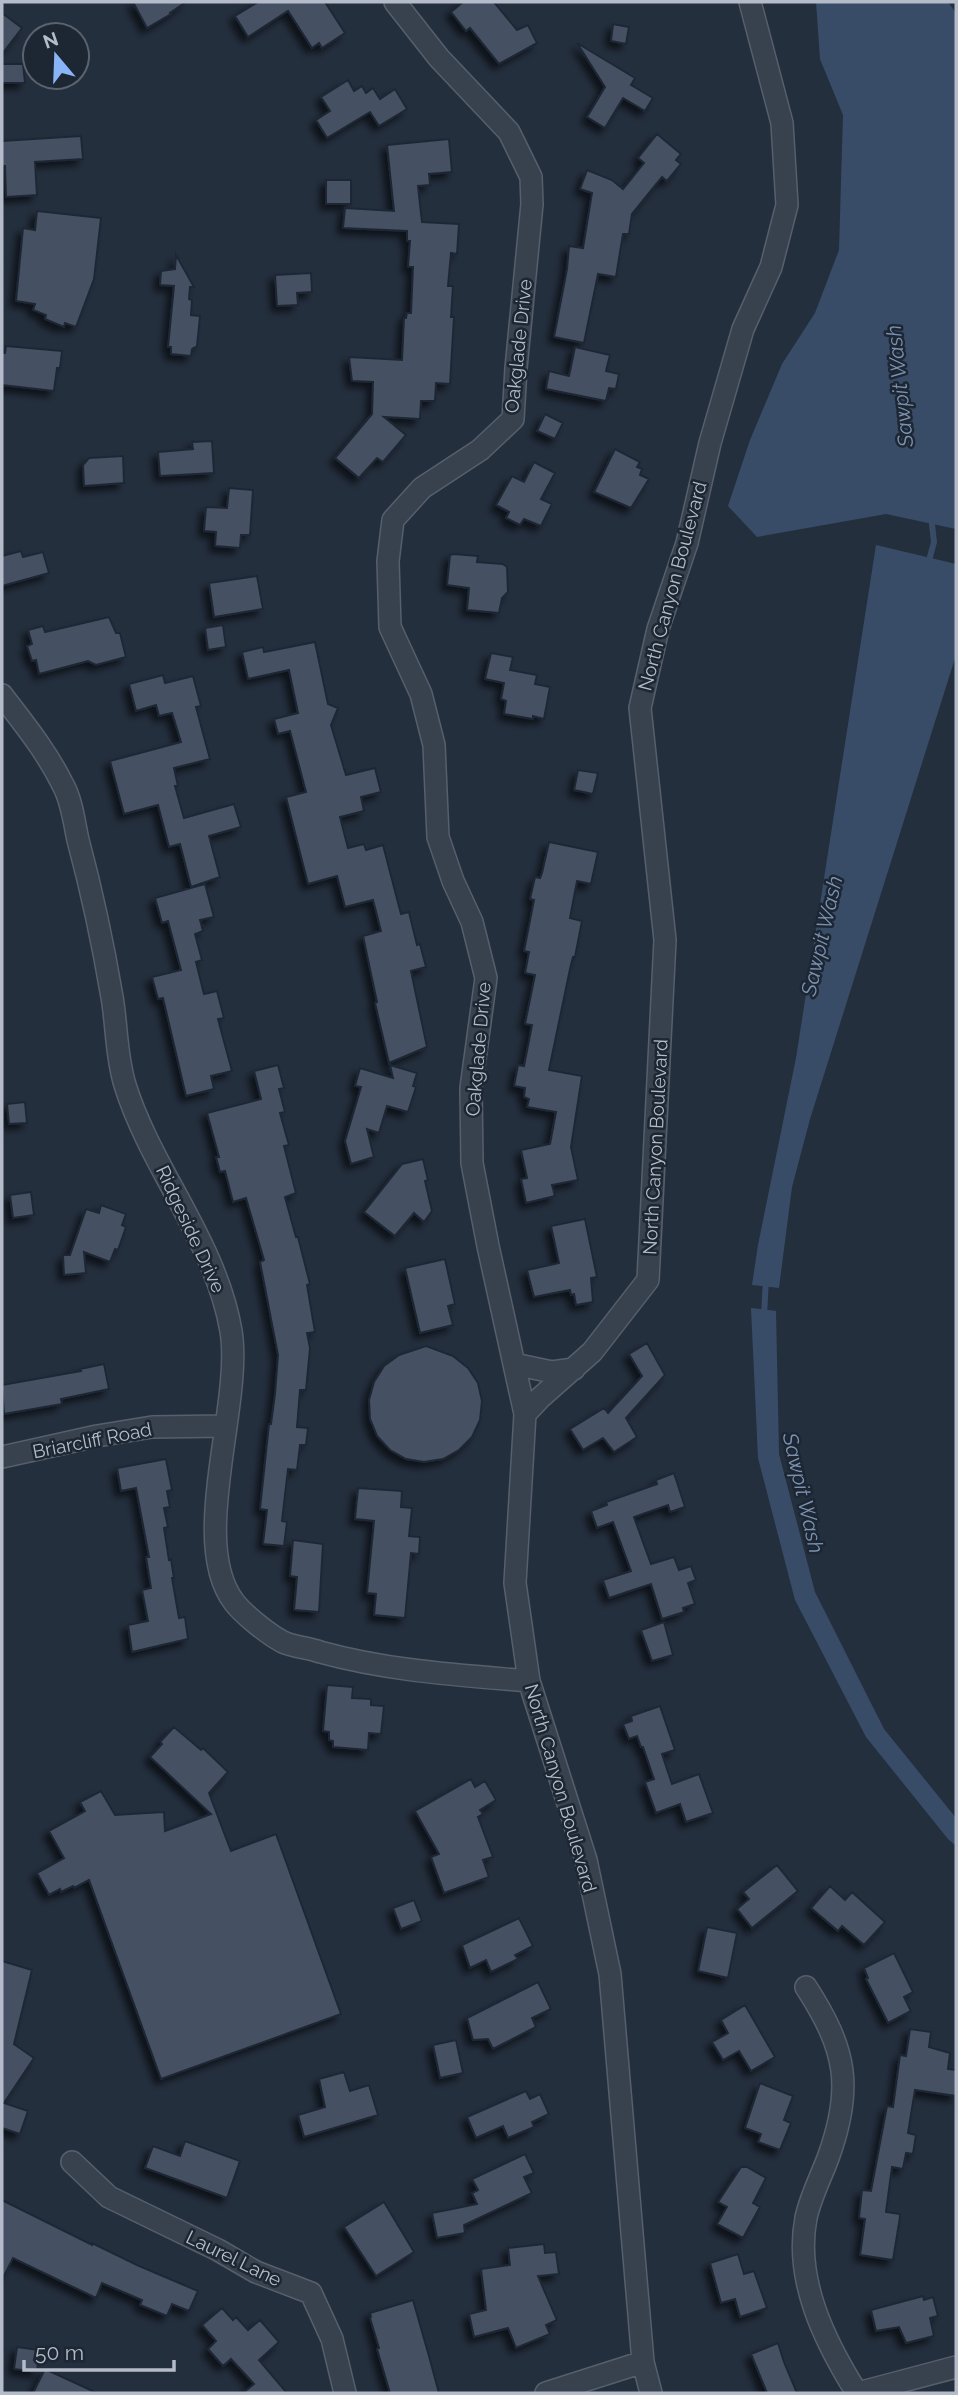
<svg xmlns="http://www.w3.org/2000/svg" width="958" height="2395" viewBox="0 0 958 2395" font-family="Raleway,sans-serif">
<defs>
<filter id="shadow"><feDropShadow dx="-5.5" dy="5.5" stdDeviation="3.5" flood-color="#0009"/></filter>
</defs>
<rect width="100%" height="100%" fill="#242f3e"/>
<path fill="#394c67" d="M816 2H948L956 13V529L886 514 757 537 728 506 750 440 782 364 815 313 839 250 843 115 820 59Z
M876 545 956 564V655L810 1119 792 1187 779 1288 752 1285 758 1245 796 1058Z
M751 1308 776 1311 779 1454 815 1592 884 1729 956 1818V1846L948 1839 866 1737 795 1600 758 1458Z"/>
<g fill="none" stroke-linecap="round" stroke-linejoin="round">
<path stroke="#394c67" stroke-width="6" d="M928 564 934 542 931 516
M764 1316 766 1278"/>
</g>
<path fill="#455162" stroke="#1f2835" stroke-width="2" filter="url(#shadow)" d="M133 2H186L170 13 171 14 147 28Z
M258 2H325L345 33 322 48 319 43 312 48 288 11 248 37 235 16Z
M463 2H494L517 30 528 25 537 43 499 64 470 28 466 31 451 12Z
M2 13 22 28 2 54Z
M613 24 629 27 626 44 611 41Z
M577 43 635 78 631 85 653 98 645 111 623 98 605 128 587 117 605 87Z
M2 64H23L25 83H2Z
M348 80 354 91 362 86 366 93 373 88 380 99 395 89 407 109 379 126 370 112 327 138 316 120 330 111 321 97Z
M657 134 681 154 676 160 681 164 667 181 662 177 632 214 629 234H623L616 277 598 274 584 343 554 337 567 269 569 246 583 248 592 193 580 189 587 170 612 180 623 189 644 163 638 158Z
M81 136 83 159 35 162 37 195 6 197 5 166H2V141Z
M449 139 452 172 429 174 430 185 418 186 422 222 459 224 457 254 451 253 448 286H453L451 317H454L450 384 436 383 435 401H421L420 419 384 417 406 435 383 462 377 458 359 478 335 458 372 414 373 382 352 381 349 357 402 360 404 318H406L407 313H411L413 267H408L410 241H407V231L343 228 345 208 394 211 387 145Z
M326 180H351V204H326Z
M37 211 101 218 94 279 76 327 65 323 64 327 45 319 46 315 33 310 35 304 16 301 23 228 35 230Z
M176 255 194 287H190L189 299 192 300 191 315 200 316 197 346 192 349 191 356 171 354V347H168L174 286 160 285 161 271 175 269Z
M311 273 312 292 297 293 298 305 277 306 275 275Z
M6 346 62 351 60 368H57L54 391 2 385V353H5Z
M575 347 610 355 606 371 619 374 616 389 609 388 606 401 546 389 549 371 569 376Z
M545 414 563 423 555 439 537 431Z
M212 441 214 473 160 476 158 452 193 449 192 442Z
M615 449 640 462 637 467 642 469 640 475 649 479 631 508 594 492Z
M123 456 124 483 84 486 83 465 89 458Z
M534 462 555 473 541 499 552 504 541 526 524 519 520 525 506 518 509 512 496 505 512 476 524 482Z
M229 488 253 490 250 535H241L240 548 215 546 216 532 204 531 206 507 227 508Z
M21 551 23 557 43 552 49 573 2 586V556Z
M454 554 478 556 477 562 503 564 507 567 508 592 502 598 499 613 467 610 469 588 447 585 450 555Z
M257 576 263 609 214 617 209 583Z
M109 617 116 633H120L126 657 96 665 88 661 39 674 36 660 32 661 27 646 32 644 28 630 43 626 45 632Z
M223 625 226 647 208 650 205 628Z
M315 642 328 704 338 708 331 725 346 775 375 768 381 792 361 797 364 811 340 817 348 848 364 844 366 850 383 845 401 914 409 912 417 945 420 944 426 967 411 971 427 1047 389 1063 375 1003 377 1002 363 936 381 931 373 900 345 907 337 876 308 884 286 797 306 792 290 731 278 734 274 719 298 713 289 670 248 679 242 652 263 647 264 652Z
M491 653 513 657 510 670 537 675 535 684 550 687 544 719 533 716V719L504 714 506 701 501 699 504 683 485 679Z
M163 675 165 683 193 676 201 706 196 707 210 759 174 768 178 786H175L184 818 234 804 241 827 209 836 220 877 191 887 180 844 169 847 158 805 124 814 110 761 181 742 172 713 159 716 156 705 136 711 129 684Z
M578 770 598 773 593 794 574 790Z
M549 842 598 852 591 884 577 881 570 918 582 921 575 957H573L570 969 549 1070 582 1076 571 1147 578 1180 552 1185 555 1196 526 1203 521 1179 527 1178 521 1150 550 1144 556 1112 527 1107 529 1099 524 1097 525 1088 514 1086 518 1065 524 1066 532 1025 525 1024 535 975 525 973 529 952 524 951 534 900 530 899 535 877 540 878 542 873Z
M205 884 214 917 200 920 203 931 195 934 202 960 196 962 204 994 217 991 224 1018 218 1019 232 1071 211 1076 214 1089 186 1096 163 998 158 999 152 977 181 970 168 921 162 923 155 898Z
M278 1065 284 1088 279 1089 285 1112 280 1113 289 1145 284 1146 296 1193 285 1197 296 1237H298L310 1284 307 1285 315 1332 307 1333 310 1348 306 1390H300L297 1427 308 1428 306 1445H300L297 1470 288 1469 282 1521 287 1522 284 1546 263 1544 267 1510 260 1509 269 1424H271L275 1394 278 1355 260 1262 264 1260 246 1198 233 1202 225 1171 220 1172 216 1157H219L207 1113 261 1099 254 1071Z
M390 1065 417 1073 413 1086 416 1087 408 1112 387 1106 379 1133 367 1129 374 1157 351 1164 345 1141 361 1087 355 1086 360 1068 393 1078Z
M25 1102 27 1123 9 1124 7 1104Z
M423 1159 428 1180 425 1181 432 1211 424 1222 414 1213 395 1236 364 1212 402 1164Z
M31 1192 34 1215 13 1218 10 1195Z
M101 1205 126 1214 122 1225 126 1227 118 1250 115 1249 110 1262 84 1252 86 1273 64 1275 63 1255H70L86 1209 99 1213Z
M585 1219 597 1277 591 1278 593 1302 576 1305 574 1294 571 1295 570 1290 534 1297 527 1270 559 1263 551 1226Z
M445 1259 455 1304 448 1306 453 1325 420 1333 405 1268Z
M647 1343 665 1375 626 1418 637 1437 614 1452 603 1438 583 1450 570 1429 604 1408 608 1413 642 1376 629 1354Z
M426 1346 453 1356 468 1368 478 1383 482 1401 480 1420 472 1437 459 1450 443 1459 424 1462 406 1459 390 1450 377 1436 370 1419 369 1400 374 1382 384 1366 399 1355Z
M104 1364 109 1389 61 1399 62 1404 4 1414 2 1385 81 1371 80 1369Z
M166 1459 172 1490 167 1491 170 1507 164 1508 168 1527 164 1528 169 1560 171 1559 174 1578H172L179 1618 185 1617 188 1639 132 1652 128 1625 148 1621 142 1590 151 1588 146 1557H149L136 1488 121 1491 117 1468Z
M674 1473 685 1507 670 1512 668 1505 634 1517 651 1564 674 1557 679 1570 691 1566 696 1580 688 1583 695 1604 683 1608 684 1612 662 1619 651 1584 609 1598 603 1580 631 1571 613 1522 597 1528 591 1511 607 1505 606 1502 657 1484 656 1480Z
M358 1488 402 1491 401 1507 412 1508 409 1536 420 1537 419 1554 411 1553 405 1618 374 1615 376 1594 367 1593 374 1521 355 1519Z
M293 1540 323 1544 319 1612 294 1610 297 1577 290 1576Z
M664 1622 673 1655 652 1661 641 1630Z
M327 1685 353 1687 352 1698 371 1699V1705L384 1706 381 1734 369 1733 368 1750 333 1747V1741L329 1740V1732L323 1731Z
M660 1706 675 1750 662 1754 672 1784 699 1774 713 1813 686 1822 680 1804 656 1813 645 1782 654 1779 643 1747H641L637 1736 629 1739 623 1724 632 1721 631 1716Z
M174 1727 201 1750 203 1748 228 1772 209 1793 231 1851 276 1834 341 2014 161 2079 89 1880 74 1888 73 1886 61 1892 60 1889 49 1895 37 1873 64 1858 49 1831 85 1811 80 1802 101 1791 115 1815 164 1812 165 1831 211 1814 150 1757 162 1744 160 1742Z
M471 1779 475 1787 485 1781 496 1800 480 1810 483 1814 478 1817 493 1857 483 1860 489 1877 444 1893 431 1857 439 1854 415 1811Z
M777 1865 798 1891 752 1928 737 1909 749 1899 743 1892Z
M830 1886 845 1900 852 1892 885 1922 864 1945 842 1926 838 1931 811 1908Z
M414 1900 422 1921 401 1929 393 1908Z
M519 1918 533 1946 515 1955 518 1959 491 1972 486 1960 470 1968 462 1945Z
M707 1927 737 1933 728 1978 698 1971Z
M894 1953 913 1992 904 1997 911 2011 888 2023 866 1979 868 1978 864 1968Z
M2 1961 32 1970 14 2044 34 2058 4 2103 28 2111 20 2134 2 2128Z
M538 1982 551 2009 532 2018 536 2027 493 2049 488 2039 473 2040 467 2018Z
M745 2005 775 2057 751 2071 739 2051 723 2060 712 2042 728 2033 721 2020Z
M910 2029 931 2032 929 2047 950 2053 948 2069 956 2070V2096L915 2090 908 2133 916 2135 913 2154 906 2153 903 2169 892 2167 886 2212 900 2214V2217L893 2260 860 2255 865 2219 859 2218 862 2190 871 2191 887 2106 893 2107 900 2055 906 2056Z
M456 2040 463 2073 440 2078 433 2045Z
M344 2072 350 2091 369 2085 378 2115 304 2137 298 2115 325 2107 319 2079Z
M760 2083 793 2096 784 2120 791 2123 780 2150 758 2142 761 2134 745 2128Z
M526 2091 530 2099 540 2094 549 2114 532 2122 534 2127 508 2138 503 2126 476 2138 467 2117Z
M185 2141 240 2161 227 2198 145 2168 153 2146 180 2156Z
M525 2154 534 2173 524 2177 532 2193 464 2225 465 2233 437 2238 432 2213 477 2204 472 2193 478 2190 472 2179Z
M741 2167H747L766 2178 753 2203 760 2207 743 2238 717 2224 727 2207 718 2202Z
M2 2200 92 2245V2243L137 2265 198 2291 189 2311 172 2304 167 2316 140 2305 142 2300 102 2283 96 2298 13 2258 2 2280Z
M384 2202 414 2252 376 2276 344 2227Z
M544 2244 545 2253 556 2252 559 2274 538 2276 557 2320 546 2325 550 2334 516 2348 508 2328 474 2337 469 2314 486 2310 481 2269 510 2265 508 2248Z
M738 2254 744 2274 754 2271 767 2308 740 2317 735 2299 721 2303 710 2263Z
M923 2296 924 2300 933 2297 938 2316 930 2318 934 2336 906 2343 899 2327 876 2331 871 2310Z
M413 2300 429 2356 439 2393H390L377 2349 379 2348 370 2318 371 2317 370 2313Z
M222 2308 233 2320 236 2317 248 2330 260 2320 279 2342 259 2360 287 2393H243L254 2384 231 2359 223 2366 208 2349 216 2341 202 2325Z
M778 2343 784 2362 797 2393H767L751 2354Z
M17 2347 39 2350 37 2372 14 2369Z
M45 2369 97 2393H33Z"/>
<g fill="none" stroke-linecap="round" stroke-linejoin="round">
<g stroke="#565f6c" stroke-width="24">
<path id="minor" d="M395 2 439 58 509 132 531 177 532 204 516 368 513 419 480 450 422 488 393 520 388 561 390 627 421 694 434 745 438 837 453 881 472 922 486 978 471 1088 472 1163 488 1246 525 1414 515 1583 529 1681 586 1860 610 1974 643 2362 651 2393
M2 695C24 724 47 752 63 785 72 801 74 822 78 840 92 892 103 944 112 997 117 1026 116 1056 125 1085 151 1169 216 1242 231 1331 243 1404 188 1542 234 1602 243 1614 269 1635 283 1642 294 1647 309 1648 320 1652 389 1671 458 1675 529 1681
M514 1364 552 1372 574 1369
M525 1414 540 1398 592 1352 648 1280 665 940 640 708 658 629 687 543 710 443 743 329 771 267 787 205 782 123 750 2
M2 1457 97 1436 152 1427 225 1426
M806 1987C846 2049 854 2087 828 2158 821 2177 810 2198 806 2218 794 2280 825 2342 857 2393
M72 2162 109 2197 218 2250 256 2272 311 2293 332 2339 345 2393
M546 2393 643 2362
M858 2393 956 2367"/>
</g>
<use href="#minor" stroke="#38414e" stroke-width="21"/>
</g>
<g text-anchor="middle" stroke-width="5" stroke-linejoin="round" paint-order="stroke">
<g font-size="19" fill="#b4bcc9" stroke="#1d2633">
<text transform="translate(518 346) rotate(-84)" y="7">Oakglade Drive</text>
<text transform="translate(672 586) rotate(-75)" y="7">North Canyon Boulevard</text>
<text transform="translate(478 1049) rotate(-85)" y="7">Oakglade Drive</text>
<text transform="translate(655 1147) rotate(-87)" y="7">North Canyon Boulevard</text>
<text transform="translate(191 1229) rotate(65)" y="7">Ridgeside Drive</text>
<text transform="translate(92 1440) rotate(-11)" y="7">Briarcliff Road</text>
<text transform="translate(561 1788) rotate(74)" y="7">North Canyon Boulevard</text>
<text transform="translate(234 2258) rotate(26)" y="7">Laurel Lane</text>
</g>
<g font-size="21" font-style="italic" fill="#7c92b1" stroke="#1d2633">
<text transform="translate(900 386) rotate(-96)" y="7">Sawpit Wash</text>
<text transform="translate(822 936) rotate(-77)" y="7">Sawpit Wash</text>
<text transform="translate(803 1493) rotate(77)" y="7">Sawpit Wash</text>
</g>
</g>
<rect width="958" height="2395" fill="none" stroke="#b4bcc9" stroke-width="7"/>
<g transform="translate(56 56) rotate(341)"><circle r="33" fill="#1d2633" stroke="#59626f" stroke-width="2"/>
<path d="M0-5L12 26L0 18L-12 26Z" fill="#8ab4f8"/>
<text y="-10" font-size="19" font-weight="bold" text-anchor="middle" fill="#b4bcc9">N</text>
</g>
<path d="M24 2360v10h150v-10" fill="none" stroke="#b4bcc9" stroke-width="3.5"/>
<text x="35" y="2360" font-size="21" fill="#b4bcc9" stroke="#1d2633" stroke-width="5" paint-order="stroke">50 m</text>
</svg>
